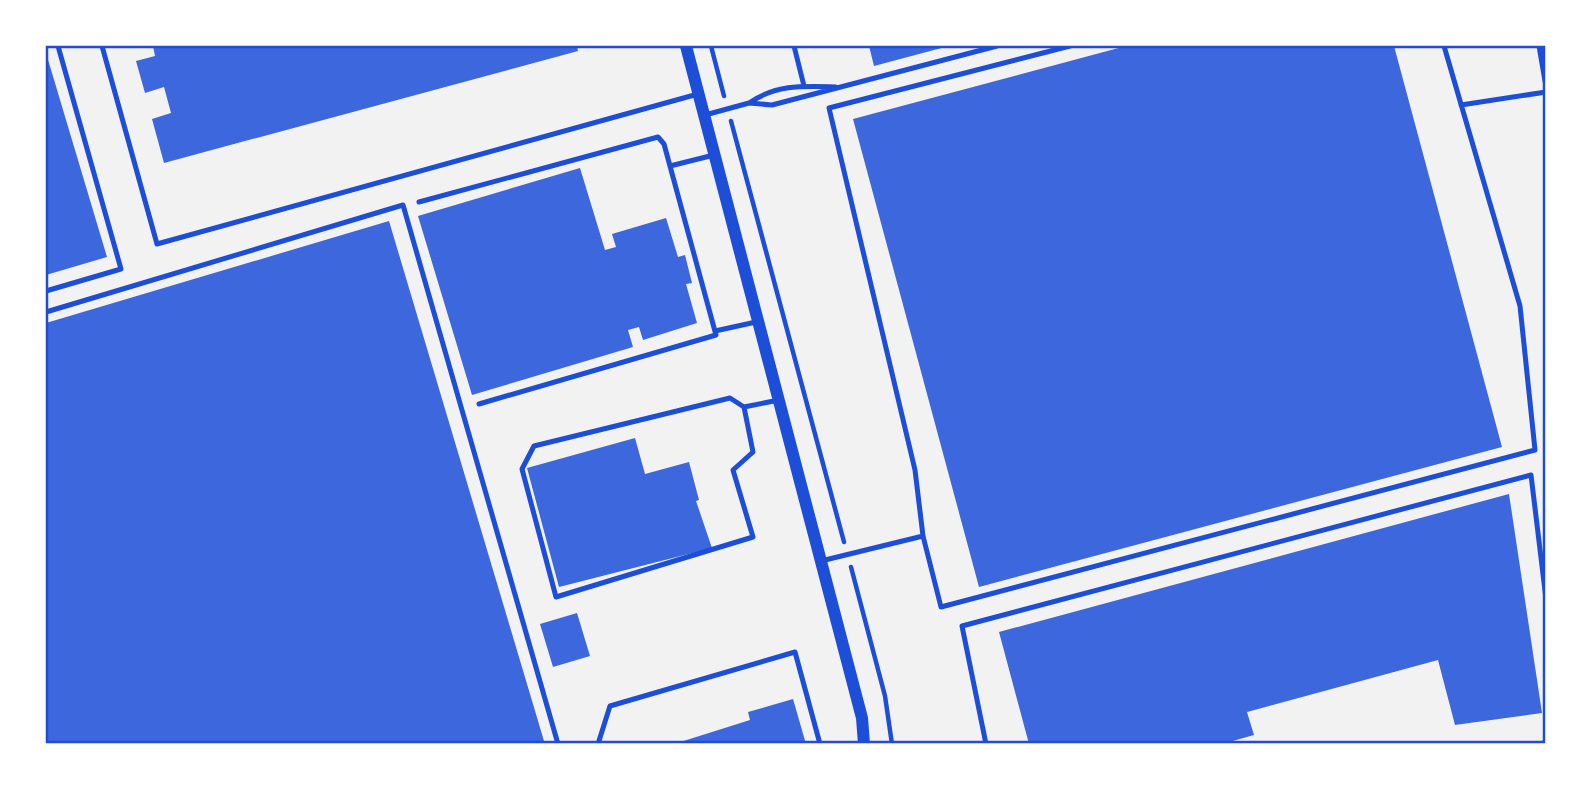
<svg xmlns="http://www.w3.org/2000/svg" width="1591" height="789" viewBox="0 0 1591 789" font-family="Spectral,serif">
<rect width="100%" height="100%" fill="#f2f2f2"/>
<path fill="#3d67dc" d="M153 46H577L578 51 164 163 152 119 171 113 164 87 145 93 136 61 155 56Z
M869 46H949L874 66Z
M1126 46H1394L1502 447 979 587 853 119Z
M46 53 107 257 46 275Z
M580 168 605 250 616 247 612 234 666 218 678 257 685 255 692 283 686 284 697 323 643 340 639 327 628 330 633 347 472 395 418 216Z
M389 221 544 741 535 744H46V323Z
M635 438 645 474 689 462 699 500 696 501 712 548 559 587 527 468Z
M1509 494 1542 713 1455 725 1438 660 1247 712 1254 735 1222 744H1029L999 632Z
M577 613 590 656 553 667 540 624Z
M793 699 806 744H674L750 720 748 712Z"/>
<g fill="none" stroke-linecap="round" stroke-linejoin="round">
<path stroke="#1d4ed8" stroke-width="4.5" d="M711 46 724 96
M731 121 844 542
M851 567 885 696 892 744"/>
<path stroke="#1d4ed8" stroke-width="5" d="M102 46 157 244 698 94
M794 46 804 86
M1070 46 829 108 915 470 923 536 941 607 1535 450 1520 306 1444 46
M749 103C777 84 803 86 836 87
M1461 105 1546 92
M705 115 749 103 772 105 997 46
M670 166 714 155
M419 202 658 137 664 144 716 335 479 404
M46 291 121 269 58 46
M46 312 403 205 558 744
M715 331 756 322
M744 407 753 452 733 470 753 537 556 597 522 469 534 446 730 398 744 407 779 400
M821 561 923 536
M598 744 610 706 795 652 820 744
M986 744 962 626 1531 475 1546 599
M1542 744 1546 741"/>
<path stroke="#1d4ed8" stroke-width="7" d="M1540 46 1546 81"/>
<path stroke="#1d4ed8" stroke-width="12" d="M686 46 862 718 864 744"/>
</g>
<rect width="1591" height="789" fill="none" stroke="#ffffff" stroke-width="94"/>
<rect x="47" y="47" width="1497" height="695" fill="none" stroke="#1d4ed8" stroke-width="2.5"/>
</svg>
